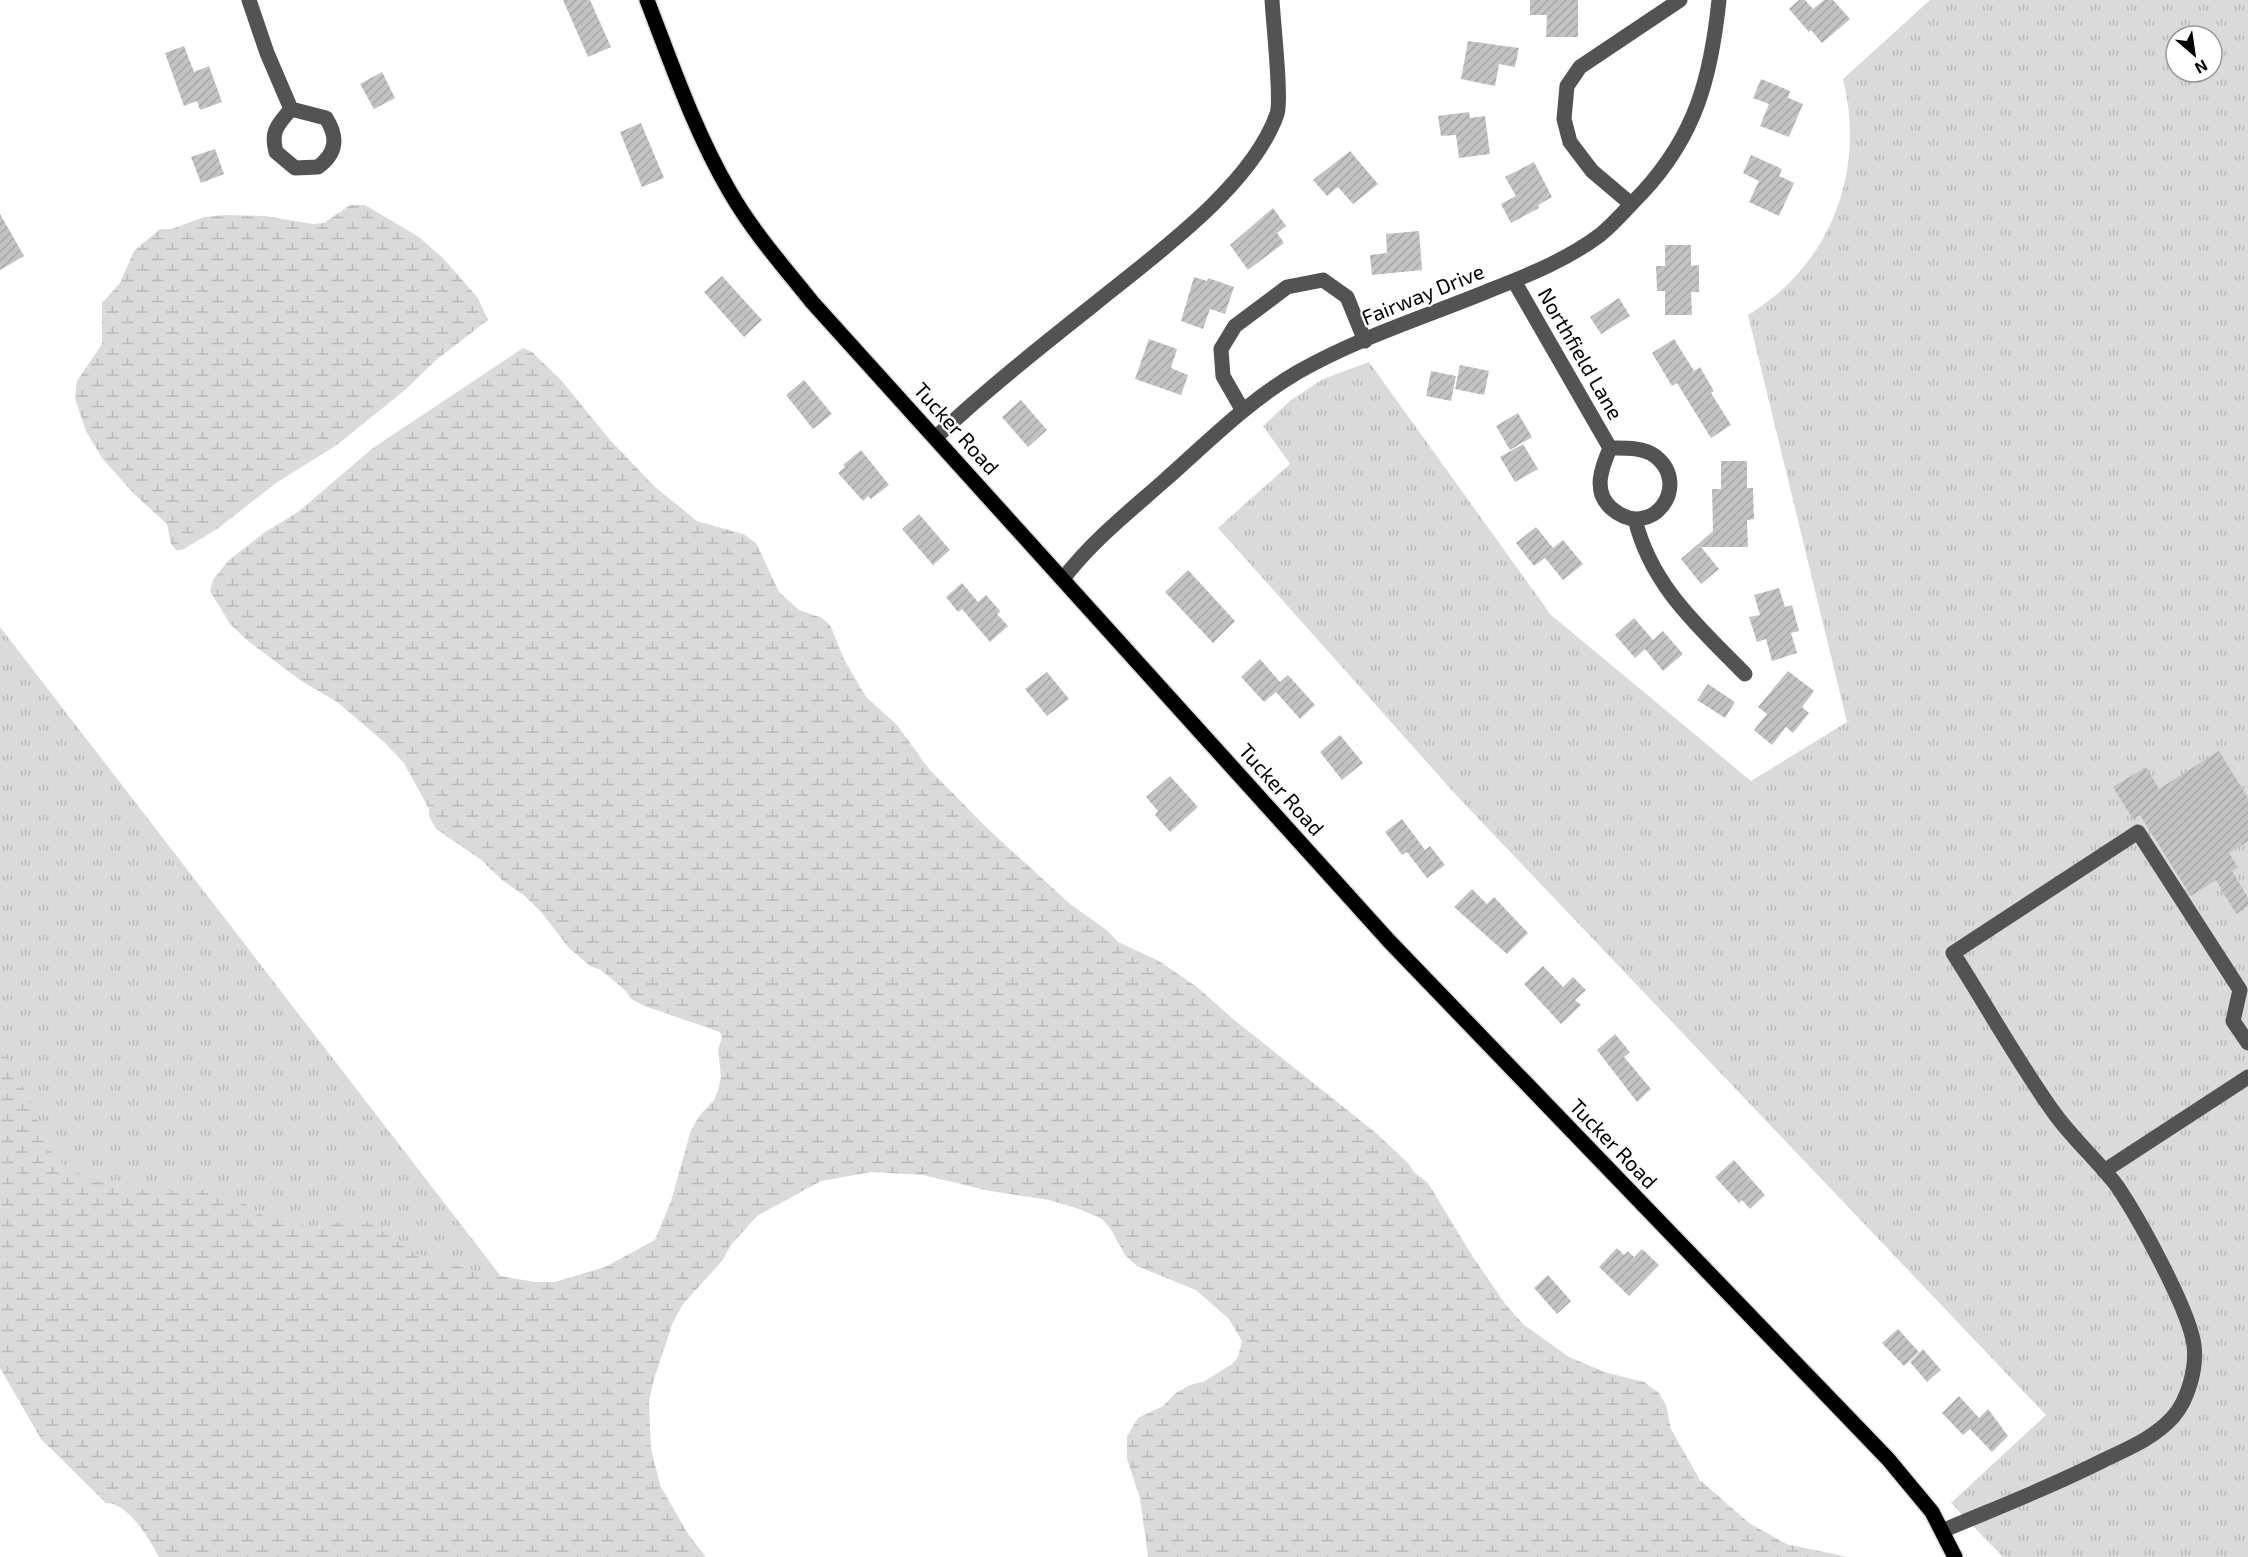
<svg xmlns="http://www.w3.org/2000/svg" width="2248" height="1557" viewBox="0 0 2248 1557" font-family="'Exo 2',sans-serif">
<defs>
<pattern id="grass-tufts" width="24" height="20" patternUnits="userSpaceOnUse" patternTransform="scale(1.5)"><rect width="24" height="20" fill="#dadada"/><path d="M3 7l-1-3M5 7V3M7 7l1-3M15 17l-1-3M17 17v-4M19 17l1-3" fill="none" stroke="#b9b9b9"/></pattern>
<pattern id="wetland-marsh" width="20" height="14" patternUnits="userSpaceOnUse" patternTransform="scale(1.5)"><rect width="20" height="14" fill="#dadada"/><path d="M1 5h8M5 5V1M11 12h8M15 12V8" fill="none" stroke="#b9b9b9"/></pattern>
<pattern id="building-hatch" width="6" height="6" patternUnits="userSpaceOnUse" patternTransform="scale(1.5)"><rect width="6" height="6" fill="#c3c3c3"/><path d="M-1 1l2-2M0 6l6-6M5 7l2-2" fill="none" stroke="#a6a6a6"/></pattern>
</defs>
<rect width="100%" height="100%" fill="#fff"/>
<path fill="url(#grass-tufts)" fill-rule="evenodd" d="M1930 0H2248V1557H2003L1951 1503 2046 1415 1457 796 1218 528 1290 464 1263 426 1291 400 1323 379 1369 362 1551 615 1751 781 1847 722 1748 315C1831 265 1866 171 1843 79ZM2176 36H2212V72H2176Z
M0 627 540 1327 0 1363Z"/>
<path fill="url(#wetland-marsh)" d="M350 205H365L419 237 443 258 478 298 488 320 436 360 405 390 338 444 276 483 217 529 182 550H176L171 544 167 524 135 495 102 458 86 431 75 399 77 381 102 344V303L120 283 134 251 160 229H172L204 217 224 215 265 216 313 224 324 223Z
M523 348 532 352 561 380 610 440 655 487 697 521 743 534 756 543 779 592 799 610 822 618 830 625 844 659 866 697 897 725 929 769 988 829 1070 904 1108 931 1118 942 1159 961 1197 987 1233 1019 1376 1133 1408 1163 1414 1172 1428 1183 1473 1257 1506 1305 1524 1325 1569 1357 1607 1373 1644 1382 1659 1393 1666 1405 1671 1429 1700 1480 1749 1523 1786 1544 1847 1557H1148L1140 1498 1127 1459V1436L1138 1418 1163 1406 1176 1393 1190 1385 1203 1382 1232 1364 1238 1357 1242 1341 1229 1319 1196 1290 1137 1266 1125 1255 1110 1228 1102 1219 1079 1209 1049 1200 990 1191 923 1175 871 1172 821 1181 757 1216 730 1246 723 1260 683 1304 673 1322 653 1382 649 1402 651 1449 660 1485 688 1534 706 1557H159C149 1539 129 1503 106 1503L41 1439 0 1368V1046L24 1089 52 1153 69 1169 96 1181 154 1191 213 1190 235 1198 264 1216 292 1225 325 1227 348 1219 368 1221 412 1252 432 1260 488 1274 535 1282H555L605 1267 655 1240 671 1201 691 1130 700 1115 714 1100 718 1091 721 1076 718 1050 722 1037 720 1032 642 1005 630 998 626 991 601 970 590 966 569 948 542 913 525 896 502 880 480 859 436 829 429 816V809L404 763 383 741 337 702 300 680 248 641 230 624 210 591 213 580 228 561 265 532 298 512 373 448Z"/>
<path fill="url(#building-hatch)" d="M563 0H590L611 47 588 57Z
M1530 0H1578V37H1546L1547 15H1530Z
M1799 0H1805L1813 9 1824 0H1833L1850 19 1822 43 1811 30 1809 32 1789 9Z
M1468 41 1519 48 1515 67 1499 64 1495 86 1461 79Z
M184 46 194 72 209 66 222 102 200 110 197 101 184 106 165 53Z
M382 72 395 98 374 109 360 84Z
M1761 79 1790 91 1788 98 1803 104 1789 137 1760 126 1769 104 1753 98Z
M1469 112 1470 118 1485 116 1490 154 1459 158 1456 135 1441 136 1438 116Z
M641 123 664 178 642 187 620 132Z
M215 149 224 174 201 183 191 157Z
M1350 151 1378 184 1353 204 1338 187 1327 196 1313 180Z
M1751 155 1782 169 1779 176 1794 183 1779 216 1749 202 1759 181 1743 173Z
M1534 162 1552 197 1538 205 1539 208 1511 223 1501 204 1516 196 1505 177Z
M1273 208 1286 226 1277 233 1284 243 1248 270 1230 245Z
M0 214 24 256 0 270Z
M1419 231 1422 270 1372 275 1370 255 1387 253 1386 234Z
M1665 245H1691V266L1699 265V292H1691L1692 315H1665V291H1657L1656 266H1665Z
M722 276 762 320 744 337 704 292Z
M1194 277 1207 281 1208 278 1234 287 1225 314 1210 309 1203 329 1181 321Z
M1619 298 1630 316 1601 334 1590 317Z
M1149 339 1177 349 1171 368 1188 375 1181 395 1135 379Z
M1674 339 1694 371 1700 367 1714 391 1711 393 1731 425 1711 438 1677 383 1672 386 1652 353Z
M1460 365 1489 371 1484 395 1455 389Z
M1431 371 1456 376 1451 401 1426 396Z
M804 380 832 414 813 429 786 395Z
M1021 400 1047 430 1028 447 1002 417Z
M1518 413 1532 437 1510 450 1496 426Z
M1523 444 1538 469 1515 482 1500 457Z
M861 450 889 485 871 499 868 496 863 501 838 473 845 467 843 465Z
M1721 461H1747V488H1753L1754 519 1747 520 1748 547H1701L1719 569 1701 584 1681 559 1713 531 1712 489H1721Z
M919 514 950 550 933 565 902 529Z
M1536 527 1553 548 1563 540 1583 564 1563 580 1545 558 1534 566 1516 543Z
M1188 570 1235 621 1213 643 1165 592Z
M962 583 978 602 986 595 1000 611 997 614 1008 626 990 642 962 609 958 612 946 597Z
M1779 588 1785 607 1792 605 1799 631 1791 633 1797 653 1772 661 1766 639 1757 642 1749 617 1760 615 1754 595Z
M1634 618 1653 640 1663 631 1683 654 1663 671 1645 649 1635 658 1615 635Z
M1260 659 1280 682 1288 675 1315 705 1300 719 1276 692 1264 702 1241 677Z
M1788 671 1814 691 1802 707 1809 713 1793 733 1786 727 1772 745 1754 730 1767 714 1758 707Z
M1047 672 1069 699 1047 716 1025 689Z
M1708 684 1735 702 1725 718 1697 700Z
M1340 735 1363 763 1342 780 1320 752Z
M2219 751 2248 798V841L2229 853 2238 867 2232 871 2248 898V906L2236 914 2216 880 2191 896 2140 815 2133 819 2113 787 2146 767 2159 789Z
M1170 776 1198 807 1170 832 1155 815 1158 811 1146 797Z
M1402 819 1425 850 1430 846 1445 865 1427 878 1407 852 1402 855 1385 832Z
M1472 889 1487 904 1494 897 1528 933 1507 954 1454 907Z
M1543 966 1563 987 1573 977 1586 990 1575 1000 1581 1005 1561 1024 1524 984Z
M1615 1034 1630 1052 1624 1057 1651 1089 1637 1102 1597 1050Z
M1734 1160 1765 1195 1750 1209 1742 1200 1739 1203 1715 1177Z
M1617 1248 1624 1255 1628 1251 1634 1257 1642 1249 1659 1265 1629 1296 1599 1267Z
M1548 1275 1571 1301 1557 1314 1534 1288Z
M1898 1329 1919 1352 1904 1366 1882 1343Z
M1923 1349 1941 1370 1927 1382 1910 1362Z
M1959 1396 1979 1418 1988 1409 2008 1436 1992 1452 1970 1429 1963 1435 1942 1413Z"/>
<g fill="none" stroke-linecap="round" stroke-linejoin="round">
<g stroke="#dbdbdb" stroke-width="18">
<path id="major" d="M647 0C672 65 695 132 730 192 753 232 784 267 812 302L1390 942 1888 1459 1932 1512 1955 1557"/>
</g>
<path stroke="#535353" stroke-width="15" d="M249 0 267 53 291 109 326 118C338 137 337 153 318 167L295 168 276 152C270 130 279 124 291 109
M1631 204 1592 171 1570 142 1564 119 1567 86 1580 67 1680 0
M1514 281 1610 448C1624 448 1643 447 1655 456 1693 485 1651 543 1611 508 1592 491 1602 467 1610 448
M1243 411 1223 376 1221 349 1235 326 1287 287 1323 280 1347 297 1365 341
M935 438C985 391 1039 348 1092 306 1152 257 1251 188 1277 114 1282 100 1273 20 1272 0
M1635 519C1651 586 1699 627 1745 674
M1063 579C1092 541 1130 511 1165 480 1208 442 1248 401 1298 372 1359 337 1428 316 1493 289 1529 275 1568 259 1600 235 1615 223 1628 207 1642 193 1696 135 1711 77 1719 0
M2104 1171 2248 1077
M1942 1531C1996 1508 2051 1487 2104 1460 2129 1448 2154 1438 2173 1417 2188 1400 2197 1368 2194 1345 2189 1309 2138 1217 2117 1186 2098 1161 2073 1139 2055 1114 2018 1063 1987 1006 1953 953L2138 832 2240 990 2233 1021 2248 1043"/>
<use href="#major" stroke="#000" stroke-width="15"/>
</g>
<g text-anchor="middle" stroke-width="4.5" stroke-linejoin="round" paint-order="stroke">
<g font-size="21" fill="#000" stroke="#fff">
<text transform="translate(1423 295) rotate(-22)" y="7">Fairway Drive</text>
<text transform="translate(1580 354) rotate(60)" y="7">Northfield Lane</text>
<text transform="translate(956 429) rotate(48)" y="7">Tucker Road</text>
<text transform="translate(1281 790) rotate(48)" y="7">Tucker Road</text>
<text transform="translate(1613 1144) rotate(46)" y="7">Tucker Road</text>
</g>
</g>
<g transform="translate(2194 54) rotate(151)"><circle r="28" fill="#ffffff" stroke="#999999" stroke-width="1.5"/>
<path d="M0-4.5L10 22L0 15L-10 22Z" fill="#000000"/>
<text y="-9" font-size="16" font-weight="bold" text-anchor="middle" fill="#000000">N</text>
</g>
</svg>
